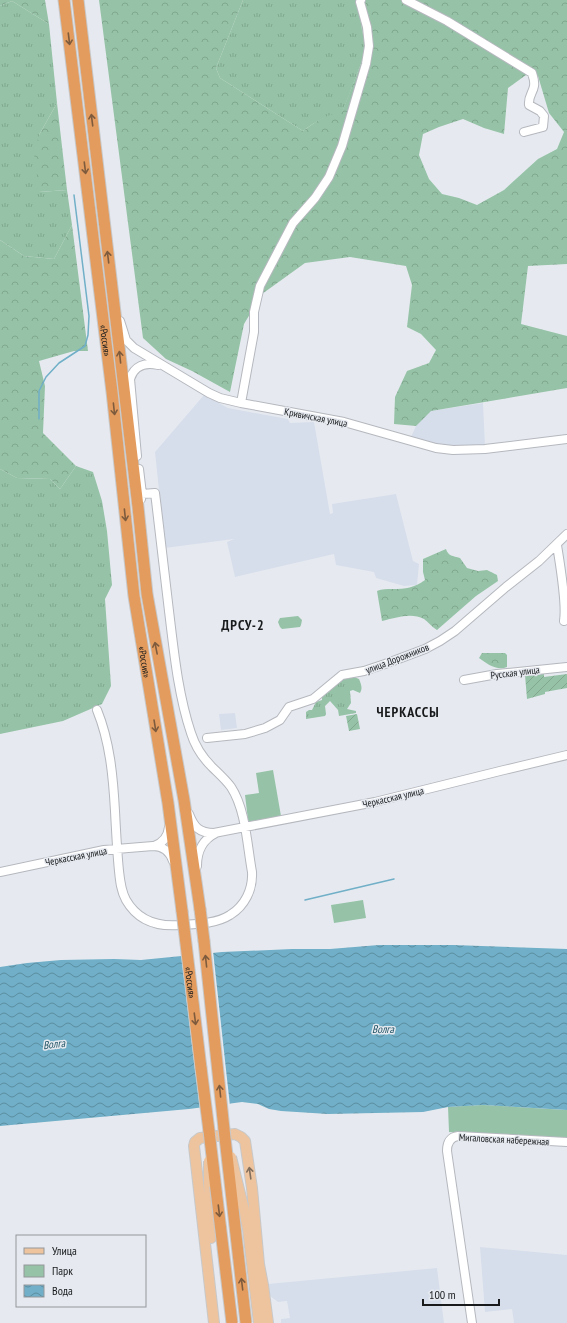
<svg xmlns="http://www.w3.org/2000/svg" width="567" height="1323" viewBox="0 0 567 1323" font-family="'PT Sans Narrow',sans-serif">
<defs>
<pattern id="grass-tufts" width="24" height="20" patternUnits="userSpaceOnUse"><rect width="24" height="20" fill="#96c3a7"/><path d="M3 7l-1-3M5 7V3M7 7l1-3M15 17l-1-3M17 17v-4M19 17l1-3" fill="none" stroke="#81a78f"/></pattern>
<pattern id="forest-crowns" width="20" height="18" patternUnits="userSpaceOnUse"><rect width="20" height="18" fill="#96c3a7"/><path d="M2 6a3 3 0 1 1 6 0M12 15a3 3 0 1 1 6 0" fill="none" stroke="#81a78f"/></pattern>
<pattern id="garden-furrows" width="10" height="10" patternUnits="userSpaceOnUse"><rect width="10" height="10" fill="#96c3a7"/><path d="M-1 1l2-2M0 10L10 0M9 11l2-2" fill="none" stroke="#81a78f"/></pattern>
<pattern id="water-waves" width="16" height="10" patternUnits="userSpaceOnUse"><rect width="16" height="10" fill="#70afc7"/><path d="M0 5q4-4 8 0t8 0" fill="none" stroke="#5b8ea1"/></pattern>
</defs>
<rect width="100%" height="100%" fill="#e6eaf0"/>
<path fill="#d7deeb" d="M204 395 228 408 288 419 290 423 314 422 330 514 333 513 332 504 396 494 413 561 419 564 417 585 404 586 376 578 374 572 336 565 334 554 235 577 227 542 234 539 165 548 155 452Z
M483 403 485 446 449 445 431 443 411 437 416 426 430 411Z
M235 713 237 728 221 730 219 714Z
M480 1247 567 1255V1323H514L512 1309 485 1312Z
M437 1268 444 1323H281V1319L290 1318 287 1301 278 1302 270 1296 268 1284Z"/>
<path fill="url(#grass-tufts)" d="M243 0H356L358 4 362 30 367 48 342 113C324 117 318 120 303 131L220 78 216 68Z
M12 1 49 24 57 103 39 135V192L67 190 72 225 54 259 24 256 0 240V6Z
M76 466 93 472 102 501 107 531 112 585 105 599 111 686 102 704 63 721 0 734V469L17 478 50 479 60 489Z
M347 677H354L359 679C361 684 363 688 360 693L353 690 350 691 351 703 347 709 356 711V713L339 716 338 710 330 701 325 706 326 714 325 716 306 719V712L309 710H312L316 702 322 700V694Z"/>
<path fill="url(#forest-crowns)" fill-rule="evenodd" d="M0 0H45L49 24 12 1 0 6Z
M99 0H243L216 68 220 78 303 131C318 120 324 116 342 112L367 48 362 30 358 4 356 0H567V264L528 266 521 324 567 336V388L431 411 416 426 394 424 395 397 407 371 429 363 436 350 421 334 407 327 412 285 406 266 350 257 305 263 262 294 244 324 230 392 192 371 166 359 143 338ZM526 75 538 76 549 113 564 132 557 149 538 159 504 190 477 205 459 198 442 194 429 179 419 155 423 134 439 127 463 119 484 128 504 134 508 88Z
M57 103 67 190 39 192 34 153 39 135Z
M72 225 88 351H74L39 361 45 386 43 433 76 466 60 489 50 479 17 478 0 469V240L24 256 54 259Z
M446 549C448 556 453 556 460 558L467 568 478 571 487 570 497 575 498 581 476 596 437 630C432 627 428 622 424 619 411 612 395 618 382 621L377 591C382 589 387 589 392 589 406 589 414 588 425 580L423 572V559Z
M482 653H505L507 655V667C497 671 487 664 479 658Z"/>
<path fill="#96c3a7" d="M298 616 302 620 301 625 300 627 282 629 280 627 278 622 280 618Z
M273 770 281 816 250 822 248 820 245 795 259 793 256 773Z
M363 900 366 918 334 923 331 905Z
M483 1105 567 1110V1139L449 1132 448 1107Z"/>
<path fill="url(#garden-furrows)" d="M544 674V677L567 674V688L545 692V694L527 699 525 675Z
M357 714 360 729 349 731 346 716Z"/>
<path fill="url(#water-waves)" d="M379 945H453L567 949V1110L483 1105 448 1107 423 1112 328 1114 281 1111 269 1109 258 1104 242 1102 189 1109 0 1126V967L27 963 61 960 114 959 141 960 222 952 292 949H330Z"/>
<path fill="#e6eaf0" d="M213 951 230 1106 200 1110 181 954Z"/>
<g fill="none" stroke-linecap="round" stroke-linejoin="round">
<path stroke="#70afc7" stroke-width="1.5" d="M39 419V391L46 377 59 363 85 346 88 335 89 316 74 195
M305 900 394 879"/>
<g stroke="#b5b8be" stroke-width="10">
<path id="minor" d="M406 0 447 21 532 73C533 77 535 81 534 86 533 93 528 96 529 105L540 111 544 116 543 127 524 132
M120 321 126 340 134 348 209 393 220 398 241 403 344 422 436 448 453 450 485 449 567 439
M241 403 254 332V312L260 286 293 223 315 198 329 177 342 146 366 64 369 46 367 27 360 2 361 0
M137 456 130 379C134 366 145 362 158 365
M139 469 142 494 141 499
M557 545C560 565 567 603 564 621
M464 680 497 674 567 667
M97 710C110 742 113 776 115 811 116 831 117 851 119 871 120 881 121 891 126 900 138 921 157 927 180 925 196 924 216 924 230 915 245 906 253 889 252 872 247 845 246 810 231 787 225 779 218 773 212 767 203 758 195 746 191 733 178 694 174 652 169 611 164 571 160 532 155 493L142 494
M207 738 245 734 265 728 280 720 289 707 313 699 342 675 364 671 385 664 425 649 440 641 455 631 506 587 539 561 567 534
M189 814C194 827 199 833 214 833L375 802 504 770 567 755
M154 846C163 843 168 837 169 827
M197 866C197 851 202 840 216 833
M0 872 104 850 153 846C163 846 170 852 173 861
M472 1323 447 1151C447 1143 450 1137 458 1136L567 1142"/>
</g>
<g stroke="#c8c8c9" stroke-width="12">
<path id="major" d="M209 1182 211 1238
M243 1206 248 1229 259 1323
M214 1323 194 1146 195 1142 200 1138 235 1134 241 1137 245 1141 252 1188 259 1264 263 1285 268 1323"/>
</g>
<g stroke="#c8c8c9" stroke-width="13">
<g id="highway">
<path id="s1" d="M64 0 112 392 134 596 168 803 182 911"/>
<path d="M78 0 138 507 147 594 184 800 200 909"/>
<path d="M204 941 224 1129"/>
<path d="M201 1068 209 1131"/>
</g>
</g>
<use href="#minor" stroke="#fff" stroke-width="8"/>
<use href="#major" stroke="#eec49e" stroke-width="10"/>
<use href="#highway" stroke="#e39c5e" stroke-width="11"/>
<g stroke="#c8c8c9" stroke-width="12" stroke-linecap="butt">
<path id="major-bridge" d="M231 1157 243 1206
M209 1182V1161"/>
</g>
<g stroke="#c8c8c9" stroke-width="13" stroke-linecap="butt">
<g id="highway-bridge">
<path d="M200 909 204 941"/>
<path id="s2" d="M182 911 201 1068"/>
<path d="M224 1129 246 1323"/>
<path d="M209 1131 232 1323"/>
</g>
</g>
<use href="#major-bridge" stroke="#eec49e" stroke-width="10"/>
<use href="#highway-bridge" stroke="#e39c5e" stroke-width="11"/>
</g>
<defs><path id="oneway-shaft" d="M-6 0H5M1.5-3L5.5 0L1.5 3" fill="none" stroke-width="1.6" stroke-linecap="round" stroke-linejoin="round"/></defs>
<g stroke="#7e5b3d">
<use href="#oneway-shaft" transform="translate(69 39) rotate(83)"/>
<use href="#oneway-shaft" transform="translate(92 120) rotate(-97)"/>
<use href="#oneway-shaft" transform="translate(85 168) rotate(83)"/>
<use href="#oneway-shaft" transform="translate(108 257) rotate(-97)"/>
<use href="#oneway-shaft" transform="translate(120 357) rotate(-96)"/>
<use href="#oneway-shaft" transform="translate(114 409) rotate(84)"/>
<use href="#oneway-shaft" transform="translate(125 515) rotate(84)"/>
<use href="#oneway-shaft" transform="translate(156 648) rotate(-101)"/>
<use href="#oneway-shaft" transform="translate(155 726) rotate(81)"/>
<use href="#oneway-shaft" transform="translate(206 961) rotate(-96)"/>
<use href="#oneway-shaft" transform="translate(195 1019) rotate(83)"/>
<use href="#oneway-shaft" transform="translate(220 1091) rotate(-96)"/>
<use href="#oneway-shaft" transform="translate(219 1211) rotate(83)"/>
<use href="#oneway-shaft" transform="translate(242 1284) rotate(-97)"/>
</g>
<use stroke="#836f5d" href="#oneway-shaft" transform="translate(250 1173) rotate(-98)"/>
<g text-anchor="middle" stroke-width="3" stroke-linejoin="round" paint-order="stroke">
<g font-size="10" fill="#181a1c" stroke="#e6eaf0">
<text dy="4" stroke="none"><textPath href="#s1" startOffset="343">«Россия»</textPath></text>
<text transform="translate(316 417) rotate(11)" y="4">Кривичская улица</text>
<text transform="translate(397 658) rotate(-21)" y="4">улица Дорожников</text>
<text dy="4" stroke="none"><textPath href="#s1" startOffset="667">«Россия»</textPath></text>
<text transform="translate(515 672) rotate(-7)" y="4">Русская улица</text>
<text transform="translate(393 797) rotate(-13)" y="4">Черкасская улица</text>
<text transform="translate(76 856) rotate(-11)" y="4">Черкасская улица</text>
<text dy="4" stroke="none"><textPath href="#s2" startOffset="72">«Россия»</textPath></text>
<text transform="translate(504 1139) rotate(3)" y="4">Мигаловская набережная</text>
</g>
<g font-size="11" font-style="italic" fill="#1d5263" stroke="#e6eaf0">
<text x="383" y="1033">Волга</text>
<text transform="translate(54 1044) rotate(-6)" y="4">Волга</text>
</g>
<g font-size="14" font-weight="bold" letter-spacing="1" fill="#181a1c" stroke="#e6eaf0">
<text x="243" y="630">ДРСУ-2</text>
<text x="408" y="717">ЧЕРКАССЫ</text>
</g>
</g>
<rect x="16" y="1235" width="130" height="72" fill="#e6eaf0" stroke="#94979b"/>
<rect x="24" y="1248" width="20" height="6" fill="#eec49e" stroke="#94979b"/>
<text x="52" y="1255" font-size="12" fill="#181a1c">Улица</text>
<rect x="24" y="1265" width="20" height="12" fill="#96c3a7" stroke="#94979b"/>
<text x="52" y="1275" font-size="12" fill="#181a1c">Парк</text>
<rect x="24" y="1285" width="20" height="12" fill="url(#water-waves)" stroke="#94979b"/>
<text x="52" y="1295" font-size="12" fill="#181a1c">Вода</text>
<path d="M423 1299v6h76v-6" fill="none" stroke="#181a1c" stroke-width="2"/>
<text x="429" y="1299" font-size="12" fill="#181a1c" stroke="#e6eaf0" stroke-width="3" paint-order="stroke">100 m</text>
</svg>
